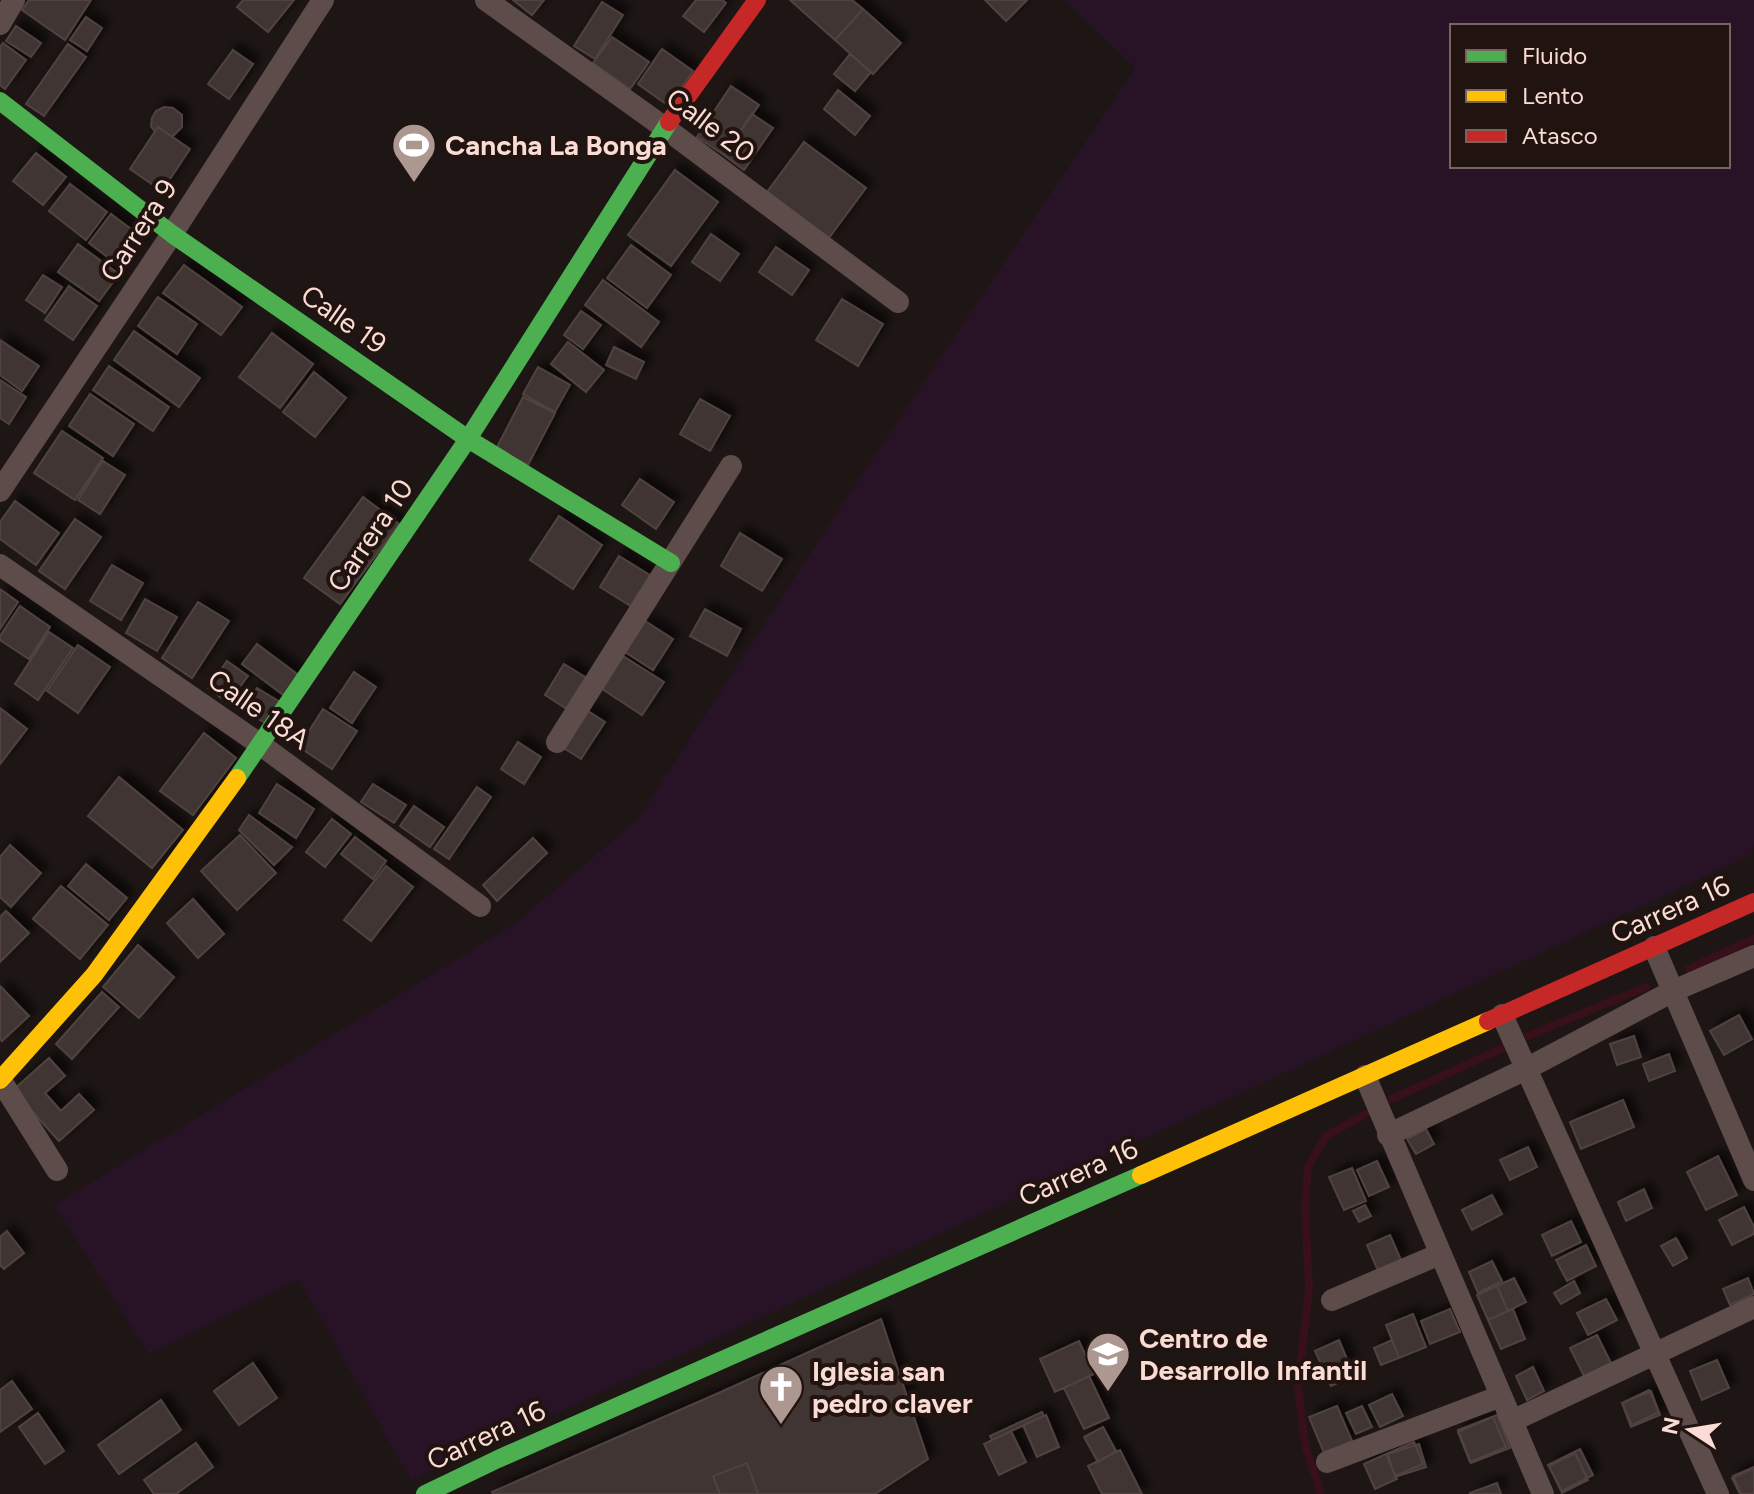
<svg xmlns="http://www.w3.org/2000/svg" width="1754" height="1494" viewBox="0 0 1754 1494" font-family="Figtree,sans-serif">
<defs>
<filter id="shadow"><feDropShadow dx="7" dy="-7" stdDeviation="4" flood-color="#0009"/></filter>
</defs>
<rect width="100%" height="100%" fill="#1d1614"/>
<path fill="#281326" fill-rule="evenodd" d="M1064 0H1754V843L1751 855 411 1481 299 1279 149 1354 54 1205 513 925 637 820 856 483 1135 68ZM1452 26H1728V166H1452Z"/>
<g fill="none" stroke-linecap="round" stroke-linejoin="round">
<path stroke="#38101a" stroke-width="8" d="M1689 969 1754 939
M1528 1036 1646 987
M1392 1099 1505 1047
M1321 1494 1306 1448 1298 1389 1309 1288 1305 1206 1308 1167 1326 1136 1367 1113"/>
</g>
<path fill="#3f3532" stroke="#50433f" stroke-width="2" filter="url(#shadow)" d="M29 0H91L65 40 22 10Z
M243 0H294L268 32 237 7Z
M513 0H544L532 15Z
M696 0H722L726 3 704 32 683 16Z
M790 0H852L863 9 835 40Z
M985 0H1027L1006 21Z
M602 2 623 15 595 59 574 46Z
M863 9 901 43 873 74 835 40Z
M86 17 102 28 87 51 70 40Z
M16 26 41 43 31 57 6 41Z
M612 37 649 62 630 89 593 63Z
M3 43 26 60 5 89 0 85V47Z
M68 44 86 57 44 116 26 104Z
M662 49 693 71 669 106 638 84Z
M233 50 253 64 229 99 208 84Z
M850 54 871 72 855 91 834 74Z
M731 86 759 105 724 155 697 137Z
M838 90 870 116 855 135 824 109Z
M164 107 173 108 182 115V127L172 137 158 127 155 132 151 126 152 118 156 111Z
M752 114 773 128 744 170 724 155Z
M158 127 190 149 162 191 130 169Z
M804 142 866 188 828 239 767 192Z
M36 153 66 177 43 205 13 181Z
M675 170 718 202 671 266 628 235Z
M70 184 107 212 86 240 49 211Z
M111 214 143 238 121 267 89 243Z
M711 234 739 254 720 281 692 262Z
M78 244 119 274 99 301 58 272Z
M631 245 671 275 647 308 607 278Z
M776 247 809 270 792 295 759 272Z
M184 265 242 307 221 335 163 293Z
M43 275 62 287 45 313 26 300Z
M603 280 659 322 641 347 585 305Z
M69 286 97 306 73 340 45 320Z
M158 297 197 324 177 354 138 326Z
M842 299 883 324 858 366 816 340Z
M581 311 601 325 583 349 564 335Z
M134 331 200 378 179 407 114 360Z
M272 333 313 364 280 408 239 377Z
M0 340 39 366 22 391 0 375Z
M568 342 604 370 586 392 551 364Z
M614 347 644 362 636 379 606 365Z
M109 366 169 407 153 431 93 390Z
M538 367 570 385 555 412 523 394Z
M314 372 346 398 315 437 283 412Z
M0 380 26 397 9 424 0 418Z
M90 394 134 424 113 456 69 426Z
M523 397 555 413 528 465 496 449Z
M700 399 730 416 710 451 680 434Z
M62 431 103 458 75 500 34 473Z
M103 461 125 475 100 514 78 500Z
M640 479 674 502 656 529 622 505Z
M363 497 399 524 340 604 304 578Z
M15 501 59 533 36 565 0 539V522Z
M559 516 602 545 573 589 530 560Z
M75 519 101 537 65 589 39 571Z
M740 533 782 559 762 591 721 566Z
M619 556 653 577 634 608 600 587Z
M112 565 143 583 121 620 90 601Z
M0 589 18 602 0 629Z
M145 599 177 617 157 651 126 633Z
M198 602 229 621 192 678 162 658Z
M20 606 50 627 29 659 0 640V636Z
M705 609 741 629 727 656 690 636Z
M645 621 673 639 653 670 625 652Z
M49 632 73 648 38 700 15 684Z
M257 644 301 677 286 697 242 664Z
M78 645 110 667 78 713 47 691Z
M623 656 664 682 642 715 602 689Z
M227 661 248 676 228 703 208 688Z
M564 664 590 680 570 711 545 695Z
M354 672 376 687 352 723 330 708Z
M257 688 280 702 267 724 243 710Z
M0 708 27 729 0 764Z
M323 709 357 731 332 769 299 747Z
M585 709 605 722 581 759 562 747Z
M204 733 236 758 193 815 160 791Z
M518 742 541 757 524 784 501 769Z
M119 777 183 830 152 868 88 816Z
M277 784 314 809 296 838 259 813Z
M373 784 406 805 394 823 361 802Z
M477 787 491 797 449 859 434 849Z
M414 806 444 827 430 847 400 826Z
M249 815 292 847 274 865 239 830Z
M332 819 351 834 325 867 306 852Z
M240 835 276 873 237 910 201 871Z
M355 837 386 861 373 879 341 854Z
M533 838 547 853 497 901 483 885Z
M10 845 41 873 11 907 0 897V857Z
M86 864 127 898 109 920 68 886Z
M386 866 413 887 371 941 344 920Z
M61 886 108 925 80 959 33 919Z
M193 899 224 934 198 958 167 923Z
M6 911 29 933 0 962V917Z
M138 945 174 977 139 1018 103 987Z
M0 986 29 1016 2 1041 0 1039Z
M102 992 119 1007 72 1059 56 1044Z
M1739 1015 1752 1039 1724 1055 1710 1031Z
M1634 1036 1641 1057 1617 1065 1610 1044Z
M1669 1054 1675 1071 1649 1081 1643 1064Z
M49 1058 65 1076 45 1093 61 1111 79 1094 94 1110 59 1141 13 1090Z
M1623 1100 1634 1127 1581 1149 1570 1122Z
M1426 1129 1434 1144 1416 1154 1407 1139Z
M1528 1147 1537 1167 1510 1180 1500 1160Z
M1718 1156 1737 1195 1706 1210 1687 1172Z
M1377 1161 1389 1187 1369 1196 1357 1170Z
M1352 1168 1366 1201 1344 1210 1329 1177Z
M1644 1189 1652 1208 1626 1221 1618 1202Z
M1492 1195 1502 1214 1472 1230 1462 1210Z
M1365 1205 1371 1216 1359 1222 1353 1211Z
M1744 1207 1754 1227V1234L1732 1245 1719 1220Z
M1571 1221 1581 1242 1552 1256 1542 1235Z
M7 1231 24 1253 4 1269 0 1265V1237Z
M1390 1235 1401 1260 1378 1271 1367 1245Z
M1676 1238 1687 1258 1673 1266 1661 1246Z
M1586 1245 1596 1266 1567 1281 1556 1260Z
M1492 1261 1502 1281 1478 1293 1469 1272Z
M1514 1278 1526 1302 1508 1311 1497 1286Z
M1748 1278 1754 1294 1730 1305 1723 1289Z
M1574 1281 1580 1293 1561 1304 1554 1293Z
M1497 1286 1508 1311 1488 1320 1477 1295Z
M1606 1299 1617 1320 1588 1335 1577 1313Z
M1450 1309 1460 1332 1430 1344 1421 1321Z
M1513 1309 1525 1339 1501 1349 1488 1320Z
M1413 1314 1426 1347 1399 1358 1386 1325Z
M881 1319 928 1459 875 1494H493L492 1492 721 1392Z
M1597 1335 1611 1363 1584 1376 1570 1348Z
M1339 1340 1354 1376 1331 1386 1315 1351Z
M1392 1340 1399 1358 1381 1365 1374 1348Z
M1079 1341 1094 1374 1055 1392 1040 1359Z
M1717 1360 1729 1388 1702 1400 1690 1371Z
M253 1363 277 1398 239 1425 214 1391Z
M1533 1367 1544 1391 1527 1400 1516 1376Z
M1089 1376 1109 1418 1084 1429 1064 1388Z
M12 1381 32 1409 0 1432V1390Z
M1649 1390 1659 1412 1632 1425 1622 1403Z
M1651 1391 1660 1415 1631 1427 1622 1403Z
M1392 1394 1403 1416 1380 1427 1369 1405Z
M161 1400 181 1430 119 1474 98 1445Z
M1337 1406 1352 1441 1324 1453 1309 1417Z
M1362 1406 1372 1427 1356 1434 1346 1413Z
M1042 1412 1044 1416 992 1440 990 1436Z
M38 1413 64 1451 45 1464 19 1427Z
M1046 1415 1059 1447 1037 1457 1023 1425Z
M1497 1415 1510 1448 1471 1463 1458 1430Z
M1493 1417 1506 1447 1470 1462 1458 1432Z
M1103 1427 1116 1451 1098 1462 1084 1437Z
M1011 1431 1026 1462 999 1475 984 1444Z
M1414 1442 1423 1464 1395 1476 1386 1454Z
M196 1443 213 1467 176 1494H154L144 1480Z
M1419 1444 1426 1467 1395 1477 1388 1454Z
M1580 1449 1593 1475 1562 1491 1548 1465Z
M1120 1450 1142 1494H1102L1088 1466Z
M1575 1453 1588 1480 1562 1493 1549 1466Z
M1386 1454 1397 1479 1375 1489 1364 1464Z
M747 1463 758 1494H720L713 1476Z
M1754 1467V1494H1741L1733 1476Z
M1754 1468V1494H1740L1732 1478Z
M1497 1483 1501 1494H1470V1493Z"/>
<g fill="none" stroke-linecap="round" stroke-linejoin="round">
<path stroke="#5d4c4a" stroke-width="22" d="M486 0 665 128 898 302
M0 24 14 0
M0 491 172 234 323 0
M0 565 261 745 480 906
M557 742 731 466
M1654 947 1754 1180
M1502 1015 1718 1494
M1365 1076 1543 1494
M0 1079 57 1170
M1388 1135 1526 1069 1673 991 1754 956
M1332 1300 1440 1254
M1512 1421 1754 1307
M1327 1462 1501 1396"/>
<path stroke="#4caf50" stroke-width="18" d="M0 101 172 234 468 439 671 563
M237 778 468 439 669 122
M425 1494 498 1459 1141 1175"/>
<path stroke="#ffc107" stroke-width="18" d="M0 1080 94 975 237 778
M1141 1175 1488 1021"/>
<path stroke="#c62828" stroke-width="18" d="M669 122 757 0
M1488 1021 1754 902"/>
</g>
<defs>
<g id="stadium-pin" transform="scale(2.3)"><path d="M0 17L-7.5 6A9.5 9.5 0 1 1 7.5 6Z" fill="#ad9791" stroke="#211410"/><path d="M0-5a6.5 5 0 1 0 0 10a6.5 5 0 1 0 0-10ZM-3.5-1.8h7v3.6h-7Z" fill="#fff"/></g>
<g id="university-pin" transform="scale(2.3)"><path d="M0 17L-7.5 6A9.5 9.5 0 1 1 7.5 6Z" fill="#ad9791" stroke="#211410"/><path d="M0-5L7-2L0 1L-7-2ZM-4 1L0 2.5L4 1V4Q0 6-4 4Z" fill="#fff"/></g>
<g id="church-pin" transform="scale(2.3)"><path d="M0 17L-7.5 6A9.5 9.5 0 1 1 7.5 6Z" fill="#ad9791" stroke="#211410"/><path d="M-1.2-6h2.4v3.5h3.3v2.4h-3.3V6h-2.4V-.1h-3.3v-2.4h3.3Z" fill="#fff"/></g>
</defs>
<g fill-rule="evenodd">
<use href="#stadium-pin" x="414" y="145"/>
<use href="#university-pin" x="1108" y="1354"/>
<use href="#church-pin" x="781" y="1387"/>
</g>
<g text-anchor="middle" stroke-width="8" stroke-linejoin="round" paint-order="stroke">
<g font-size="28" fill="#fadcd4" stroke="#211410">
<text transform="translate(711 125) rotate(37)" y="10">Calle 20</text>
<text transform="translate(138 230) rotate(-57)" y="10">Carrera 9</text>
<text transform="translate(344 319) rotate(35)" y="10">Calle 19</text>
<text transform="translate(370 535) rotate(-56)" y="10">Carrera 10</text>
<text transform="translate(259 709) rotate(35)" y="10">Calle 18A</text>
<text transform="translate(1670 909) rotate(-24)" y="10">Carrera 16</text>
<text transform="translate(1078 1172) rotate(-24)" y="10">Carrera 16</text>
<text transform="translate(486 1435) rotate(-25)" y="10">Carrera 16</text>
</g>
<g font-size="28" font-weight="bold" fill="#fadcd4" stroke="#211410" text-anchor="start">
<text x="445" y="155">Cancha La Bonga</text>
<text x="1139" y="1348">Centro de<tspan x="1139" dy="32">Desarrollo Infantil</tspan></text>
<text x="812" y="1381">Iglesia san<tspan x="812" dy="32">pedro claver</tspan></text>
</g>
</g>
<rect x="1450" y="24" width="280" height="144" fill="#211410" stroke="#78645e" stroke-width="2"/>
<rect x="1466" y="50" width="40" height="12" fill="#4caf50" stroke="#78645e" stroke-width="2"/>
<text x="1522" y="64" font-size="24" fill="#fadcd4">Fluido</text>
<rect x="1466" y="90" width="40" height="12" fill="#ffc107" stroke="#78645e" stroke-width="2"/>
<text x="1522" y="104" font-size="24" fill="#fadcd4">Lento</text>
<rect x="1466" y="130" width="40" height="12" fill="#c62828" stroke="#78645e" stroke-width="2"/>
<text x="1522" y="144" font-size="24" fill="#fadcd4">Atasco</text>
<g transform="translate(1690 1430) rotate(282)" stroke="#211410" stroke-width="6" paint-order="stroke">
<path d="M0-6L14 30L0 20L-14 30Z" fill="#fadcd4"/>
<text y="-12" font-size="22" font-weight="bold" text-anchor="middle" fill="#fadcd4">N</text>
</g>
</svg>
